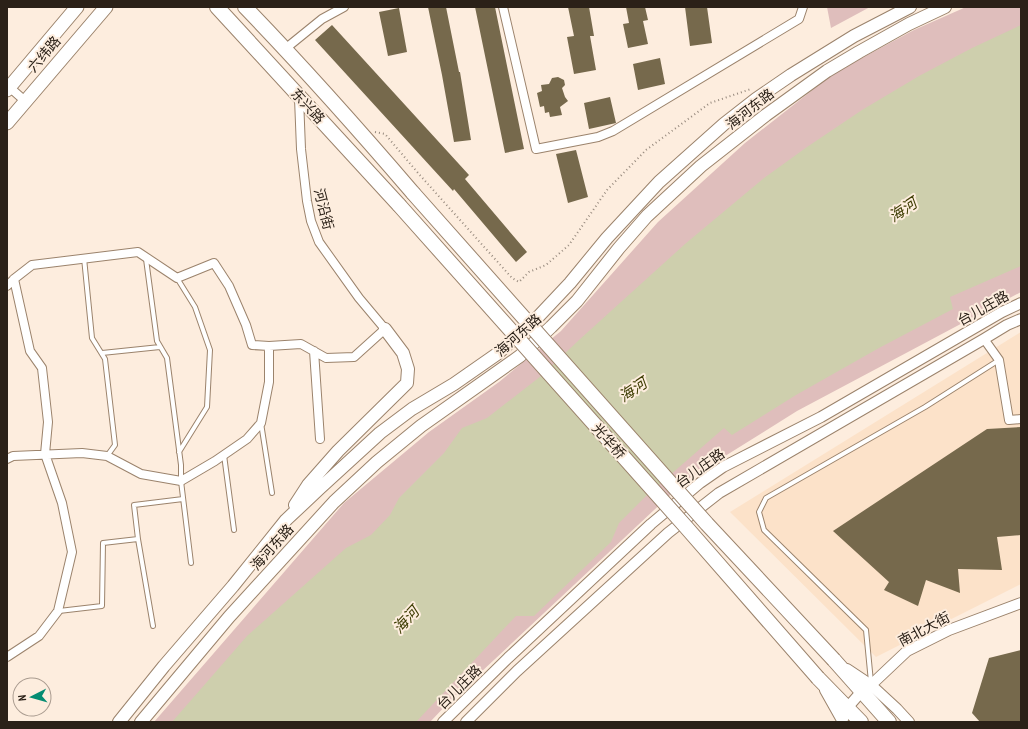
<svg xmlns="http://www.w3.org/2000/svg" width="1028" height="729" viewBox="0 0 1028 729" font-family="'PT Sans Narrow','Noto Sans SC',sans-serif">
<rect width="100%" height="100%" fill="#fdedde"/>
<path fill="#fce2c9" d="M1021 332V584L876 657 730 512Z"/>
<path fill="#dfbebc" d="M827 7H870L831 28Z
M966 7H1021V292L797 411 685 481 449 702 430 722H154L344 503 429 432 499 382 561 331 658 222 745 143 834 73 914 30Z"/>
<path fill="#cecfad" d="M1021 25V266L950 297 953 309 879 348 796 395 732 435 724 428 646 496 619 523 611 542 534 616H516L416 722H172L247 636 346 548 371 535 390 515 399 498 444 453 462 428 487 418 541 376 579 340 685 244 764 178 807 147 862 110 919 76 972 48Z"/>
<path fill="#76694c" d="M428 7H446L459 72H460L471 140 454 142 442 75Z
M475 7H495L524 149 505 153Z
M568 7H589L594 36H590L596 70 574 74 567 37 574 36Z
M626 7H645L648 20 643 21 648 44 628 48 623 24 629 23Z
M685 7H707L712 43 690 46Z
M399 8 407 52 388 56 379 12Z
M332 25 469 175 465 179 527 252 516 262 454 189 453 191 315 40Z
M660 58 665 84 638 90 633 64Z
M558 77 564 80 565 85 562 88 565 97 568 101 560 107 562 115 550 117 549 112 545 113 544 106 540 107 537 93 542 91 541 85 549 84 552 78Z
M610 97 616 123 589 129 584 103Z
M576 150 588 197 568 203 556 154Z
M1021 427V535L997 537 1002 570 958 569 960 593 926 580 918 606 884 590 889 582 833 531 987 429Z
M1021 650V722H980L972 713 989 658Z"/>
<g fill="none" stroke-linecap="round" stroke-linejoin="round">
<g stroke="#9b836c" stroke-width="6">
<path id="service" d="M84 258 92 338 105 359 115 445 107 456
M146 259 157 341 167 358 181 465V481L191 563
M177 278 195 307 210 350 207 407 179 452
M102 353 160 347
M261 423 272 493
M224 455 234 530
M138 539 153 626
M59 611 102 606 103 543 138 539 134 505 183 499
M871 682 866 630 764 530 759 512 766 498 925 407 999 360"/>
</g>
<g stroke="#9b836c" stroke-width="10">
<path id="minor" d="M503 7 536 149 598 137 613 131 799 19 803 7
M285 49 322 19 344 7
M7 85 25 101
M7 286 14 279 32 265 138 252 177 278 214 263 229 286 246 325 252 345 269 346
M984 339 999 360 1009 420 1021 419
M314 351 320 439
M7 459 13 456 82 453 107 456 141 474 181 481 215 461 247 439 261 423 269 382V346L301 344 326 358 354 357 385 329 359 298 319 242 311 221 307 201 301 149 299 98
M7 657 39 636 58 611 72 552 62 503 45 454 48 422 42 368 30 351 14 279"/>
</g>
<g stroke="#9b836c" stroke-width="12">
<path id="tertiary" d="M847 669 871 685 897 709 909 722
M825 690 843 722
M842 721 848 707 862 691 871 685 907 651 949 630 1021 603
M443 722 508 658 651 524 700 483 723 467 821 417 1002 312 1021 303
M466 722 517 671 668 533 719 493 984 339 1007 325 1021 319"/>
</g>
<g stroke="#9b836c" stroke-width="14">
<path id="secondary" d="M295 505 308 485 338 451 407 383 408 369 403 353 385 329
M119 722 164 666 233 586 286 520 319 489 380 433 412 409 454 384 497 354 538 317 570 283 607 238 659 182 724 124 756 99 791 75 854 36 910 7
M141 722 229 617 334 502 377 462 421 426 520 356 551 327 577 301 619 248 647 216 701 166 766 115 827 71 859 52 909 24 945 7"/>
</g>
<g stroke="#9b836c" stroke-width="15">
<path id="primary" d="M7 90 77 7
M7 123 106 7"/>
</g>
<g stroke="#9b836c" stroke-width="16">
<path id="trunk" d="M217 7 399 205
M245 7C303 67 359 130 413 193
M834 660 889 722
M818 678 861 722"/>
</g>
<path stroke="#978a7e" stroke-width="2" stroke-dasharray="1 3" stroke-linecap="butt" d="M375 132 385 134 418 173 512 278 519 282 529 272 546 265 569 245 607 190 646 150 710 103 751 89"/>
<use href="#service" stroke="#fff" stroke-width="4"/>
<use href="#minor" stroke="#fff" stroke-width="8"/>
<use href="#tertiary" stroke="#fff" stroke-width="10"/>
<use href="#secondary" stroke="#fff" stroke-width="12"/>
<use href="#primary" stroke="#fff" stroke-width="13"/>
<use href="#trunk" stroke="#fff" stroke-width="14"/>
<g stroke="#9b836c" stroke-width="16" stroke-linecap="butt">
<path id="trunk-bridge" d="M413 193 707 524 834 660
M399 205 686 527 818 678"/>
</g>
<use href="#trunk-bridge" stroke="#fff" stroke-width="14"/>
</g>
<g text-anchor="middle" stroke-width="4" stroke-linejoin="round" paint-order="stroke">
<g font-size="14" fill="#2b2118" stroke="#fdedde">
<text transform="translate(44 54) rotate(-49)" y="5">六纬路</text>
<text transform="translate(308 106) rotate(47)" y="5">东兴路</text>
<text transform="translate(750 109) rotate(-38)" y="5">海河东路</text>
<text transform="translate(324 209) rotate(76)" y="5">河沿街</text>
<text transform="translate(983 308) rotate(-29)" y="5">台儿庄路</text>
<text transform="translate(518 335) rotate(-41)" y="5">海河东路</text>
<text transform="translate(609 441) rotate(48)" y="5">光华桥</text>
<text transform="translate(700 468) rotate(-35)" y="5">台儿庄路</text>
<text transform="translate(272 547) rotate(-48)" y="5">海河东路</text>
<text transform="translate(924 629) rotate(-28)" y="5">南北大街</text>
<text transform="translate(459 687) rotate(-45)" y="5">台儿庄路</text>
</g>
<g font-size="15" font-style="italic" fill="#3c3b00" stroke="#fdedde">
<text transform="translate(903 210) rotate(-34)" y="5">海河</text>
<text transform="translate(633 390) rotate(-34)" y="5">海河</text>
<text transform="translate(406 620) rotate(-47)" y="5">海河</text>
</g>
</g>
<rect width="1028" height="729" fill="none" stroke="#2b2118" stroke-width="16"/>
<g transform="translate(32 697) rotate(264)"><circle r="19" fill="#fdedde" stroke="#a99b8f"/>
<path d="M0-3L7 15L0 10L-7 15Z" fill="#058c72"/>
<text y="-6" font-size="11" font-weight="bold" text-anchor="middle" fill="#2b2118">N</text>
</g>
</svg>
